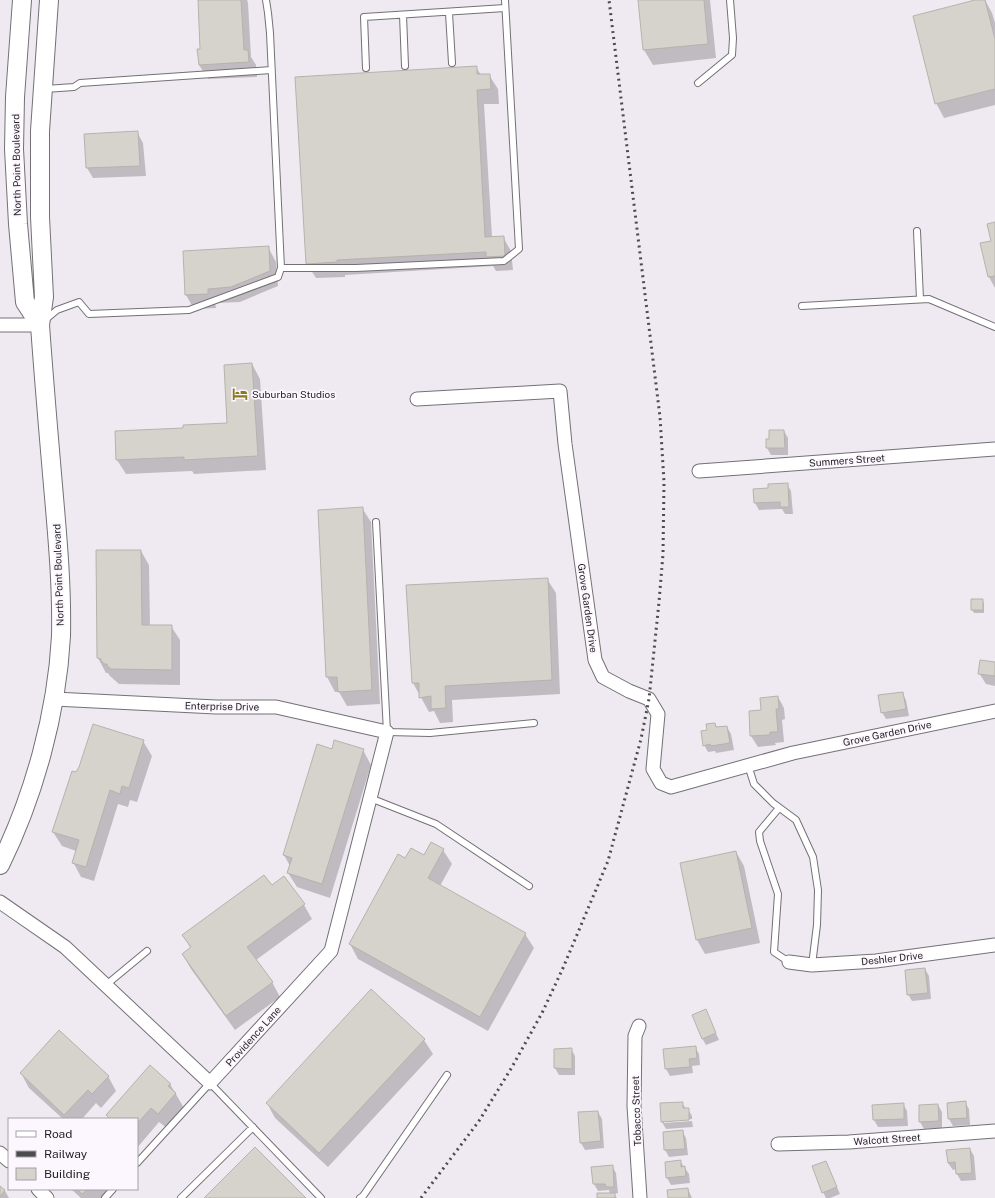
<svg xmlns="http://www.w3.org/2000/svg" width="995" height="1198" viewBox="0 0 995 1198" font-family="'Public Sans',sans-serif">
<rect width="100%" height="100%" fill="#efeaf1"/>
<path fill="#0003" d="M199 0H247L248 3 251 57 256 65 257 77 208 79 199 65 201 50Z
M639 0H710L716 58 653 65 644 50Z
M979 0H985L992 13 995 23V105L944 118 936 103Z
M476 67 481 75H489L498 89 499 104H484L492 237H503L511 251 513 270 496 271 493 266 345 275V277L316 278 307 264Z
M137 132 143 143 146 176 93 178 87 168Z
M995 223V288L989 277 981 244 992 242Z
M268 247 276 262 278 286 240 302 215 303 216 308 194 309 186 295Z
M252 364 260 379 266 470 194 474 192 471 126 474 117 460 184 429 228 424Z
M784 431 788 438V455H771L767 448V440H770Z
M787 484 791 491 793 514H785L782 509 759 510 755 503 754 490 769 489Z
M362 508 371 522 380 704 347 706 339 692H335L327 677 319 511Z
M141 551 149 565 150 626H171L180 640V685L119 684 110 676 108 673H106L98 658Z
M547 579 556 593 560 694 452 700 453 722 440 723 434 711 429 712 413 683 407 586Z
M982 600 984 603V613H974L972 610Z
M995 663V686L986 684 979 673Z
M902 693 906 700 909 716 886 719 882 712Z
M778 697 784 708 785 719 782 720 784 742 775 743 776 745 758 747 751 736 750 712 762 711Z
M715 724 717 728 727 727 731 734 734 750 716 753 715 751 708 752 704 745 708 731Z
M143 741 152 756 137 802 130 800 128 807 118 804 94 881 81 877 73 862 76 851 62 846 53 832 77 774Z
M318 746 332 750H363L371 765 330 898 297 887 288 873 290 866 284 855Z
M443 850 452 864 440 886 525 934 534 948 488 1031 358 959 350 944 405 859 424 856Z
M736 852 744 866 760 943 705 954 697 940Z
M284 877 304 905 312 919 256 960 272 982 280 997 235 1030 191 969 183 955 191 949 183 935 272 886Z
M925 969 929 976 931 999 912 1001 908 994Z
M371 991 424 1040 433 1054 328 1167 275 1118 267 1103Z
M706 1011 719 1040 706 1045 702 1038Z
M695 1047 699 1054 700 1065 692 1066 693 1073 670 1076 666 1069Z
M571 1049 575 1056V1075H559L555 1068V1050Z
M21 1073 108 1076 116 1091 101 1108 96 1103 82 1119H63L29 1088Z
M170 1084 184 1108 167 1128 159 1122 137 1148V1119H109L107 1115Z
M965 1102 969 1109 970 1125 953 1126 949 1119 948 1104Z
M682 1103 686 1109H688L692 1116V1119L664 1121V1123L692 1121 693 1127 666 1129 662 1122Z
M903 1104 907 1111 908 1126 878 1127 874 1120 873 1106Z
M938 1105 942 1112V1128L924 1129 920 1122Z
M598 1112 602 1119 604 1148 585 1150 581 1143Z
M682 1131 686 1138 688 1155 669 1157 665 1150 664 1133Z
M970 1149 974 1156 976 1180 961 1181 957 1174 956 1169 953 1170 948 1163Z
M680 1161 689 1174 690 1183 671 1185 667 1178Z
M826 1162 840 1194 830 1198H826L823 1192Z
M612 1166 616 1173 618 1193 614 1194 617 1198H598L610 1194 609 1190 598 1191 594 1184 592 1168Z
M0 1187 5 1191 9 1198H0Z
M71 1189H110L101 1198H81Z
M688 1189 692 1198H669Z"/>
<path fill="#d5d3cb" stroke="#b5b3ac" d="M198 0H241L244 50H248L249 62 199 65 197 49H200Z
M638 0H704L708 44 643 50Z
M975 0H985L995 39V89L935 104 913 16Z
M477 66V74H490L491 89 477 90 485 237 504 236 505 256 486 257V252L337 260V262L306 264 295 77Z
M138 131 140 166 86 168 84 134Z
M995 222V276L988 277 980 243 991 241 987 224Z
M269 246 270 271 231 287 208 289V294L185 295 183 251Z
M252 363 258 456 184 460V457L116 460 115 431 183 428V425L227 423 224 365Z
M769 430H784L785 448H766V439H769Z
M788 483 789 507H780V502L754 503 753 489 768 488V484Z
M363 507 372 690 338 692 337 677H326L318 510Z
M96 550H141L142 625H172V670L110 669 109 667H107V664H103V662H101V659L97 658Z
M548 578 552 680 445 686 446 708 431 709V696L419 698V683H412L406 585Z
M971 599H983V610H971Z
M980 660 995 662V676L978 674Z
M903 692 906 709 881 713 878 695Z
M778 696 779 709H776L778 732H770V735L750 736 749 711 761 710 760 698Z
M715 723 716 727 727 726 730 743 711 746 710 744 703 746 701 731 707 730 706 724Z
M93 724 144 740 129 788 122 786 120 794 110 790 86 867 72 863 79 840 52 832 72 771 76 772 79 767Z
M334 740 364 749 322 884 287 873 292 858 283 855 317 744 332 749Z
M431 842 444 849 428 878 526 933 480 1017 349 944 398 854 405 858 411 848 424 855Z
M736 851 752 928 696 940 680 863Z
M264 875 272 885 284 876 305 904 247 947 273 982 226 1016 182 954 191 947 182 935Z
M925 968 928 993 907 995 905 970Z
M371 989 425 1039 319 1153 266 1103Z
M706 1009 716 1033 702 1039 692 1015Z
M59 1030 109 1076 92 1094 88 1090 64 1115 20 1073Z
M696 1046 697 1058 689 1059 690 1067 665 1069 663 1049Z
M572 1048V1069L554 1068V1049Z
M150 1065 171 1084 168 1086 176 1093 158 1114 151 1108 137 1124V1119H110L106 1115Z
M966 1101 967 1118 948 1119 947 1103Z
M683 1102V1108H689V1120L661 1122 660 1103Z
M904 1103V1119L873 1120 872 1105Z
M938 1104 939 1121 919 1122V1105Z
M598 1111 601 1141 580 1143 578 1112Z
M683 1130 685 1149 664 1150 663 1132Z
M255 1147 306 1198H204Z
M970 1148 972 1173 956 1174 955 1162 948 1163 946 1150Z
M681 1160V1167L685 1166 686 1176 666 1178 665 1162Z
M826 1161 837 1187 822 1193 812 1166Z
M613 1165 614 1187H606L605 1184H593L591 1167Z
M0 1186 5 1190 0 1197Z
M688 1188 689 1198H668L667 1190Z
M77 1189H88L82 1194Z
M597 1193H615V1198H597Z"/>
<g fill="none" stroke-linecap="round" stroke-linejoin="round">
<g stroke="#747076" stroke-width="8">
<path id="service" d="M266 0 268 13 270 33 281 268H356L504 261 519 249 505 0
M449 13 452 63
M403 15 405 66
M366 68 364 17 505 8
M698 83 732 55 733 38 730 0
M45 89 74 87 80 83 271 70
M917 231 920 299
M802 306 929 299 995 327
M45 320 57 310 79 302 89 314 189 310 278 277 281 268
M376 522 387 732 430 733 534 723
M748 765 754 784 773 803 796 820 813 857 818 890 817 925 812 965
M370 798 436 824 529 886
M779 808 759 832 760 841 778 894 774 952 789 962
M106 985 147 951
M137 1163 210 1083 321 1198
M105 1198 113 1189
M181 1198 253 1127
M360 1198 363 1196 447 1075"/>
</g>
<g stroke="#747076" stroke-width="15">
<path id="minor" d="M0 325H40
M417 399 560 391 565 444 595 660 603 677 629 691 649 699 658 714 653 769 661 783 671 787 793 753 995 711
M699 471 995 449
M0 902 65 947 210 1083 331 951 387 732 276 707H216L54 699
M789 962 812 965 876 961 995 945
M639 1026 635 1036 634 1106 640 1198
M778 1144 849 1142 995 1131
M0 1153 9 1161
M38 1189 47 1198"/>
</g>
<g stroke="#747076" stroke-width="20">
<path id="secondary" d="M22 0 15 97 14 149 18 224 25 302 40 325
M0 865C34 796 57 713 61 636 62 589 58 543 54 497 49 439 44 382 40 325L44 297 40 217V131L49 0"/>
</g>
<use href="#service" stroke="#fff" stroke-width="6"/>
<use href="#minor" stroke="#fff" stroke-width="13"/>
<use href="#secondary" stroke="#fff" stroke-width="18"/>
<path stroke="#4c4b4e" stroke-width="3" stroke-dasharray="2 4" stroke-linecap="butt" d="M421 1198 479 1121 512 1067 542 1013 563 968 608 861 641 739 649 699 659 602 663 554 664 482 660 417 609 0"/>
</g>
<defs>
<g id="hotel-bare" transform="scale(1.2)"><path d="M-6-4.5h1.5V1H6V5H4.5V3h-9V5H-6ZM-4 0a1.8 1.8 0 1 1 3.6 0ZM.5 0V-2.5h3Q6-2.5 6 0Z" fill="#8c781d" stroke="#fcf7ff" stroke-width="2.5" paint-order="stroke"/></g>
</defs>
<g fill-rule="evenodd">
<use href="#hotel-bare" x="240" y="394"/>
</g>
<g text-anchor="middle" stroke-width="3.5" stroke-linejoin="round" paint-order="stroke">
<g font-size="10" fill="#201f21" stroke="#fcf7ff">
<text transform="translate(16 165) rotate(-91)" y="4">North Point Boulevard</text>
<text transform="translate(847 460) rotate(-4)" y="4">Summers Street</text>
<text transform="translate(58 575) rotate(-92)" y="4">North Point Boulevard</text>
<text transform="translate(588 608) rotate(82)" y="4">Grove Garden Drive</text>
<text transform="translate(222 706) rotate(1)" y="4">Enterprise Drive</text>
<text transform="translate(887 733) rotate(-12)" y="4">Grove Garden Drive</text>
<text transform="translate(892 958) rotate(-6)" y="4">Deshler Drive</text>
<text transform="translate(253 1036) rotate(-48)" y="4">Providence Lane</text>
<text transform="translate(636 1111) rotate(-92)" y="4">Tobacco Street</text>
<text transform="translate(887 1139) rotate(-4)" y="4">Walcott Street</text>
</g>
<g font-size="10" fill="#201f21" stroke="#fcf7ff" text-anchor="start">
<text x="252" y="398">Suburban Studios</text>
</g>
</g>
<rect x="8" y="1118" width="130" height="72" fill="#fcf7ff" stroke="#a4a1a6"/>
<rect x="16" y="1131" width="20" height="6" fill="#ffffff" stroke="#a4a1a6"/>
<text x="44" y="1138" font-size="12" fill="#201f21">Road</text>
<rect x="16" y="1151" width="20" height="6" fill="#4c4b4e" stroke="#a4a1a6"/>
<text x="44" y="1158" font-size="12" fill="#201f21">Railway</text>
<rect x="16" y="1168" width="20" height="12" fill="#d5d3cb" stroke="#a4a1a6"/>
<text x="44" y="1178" font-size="12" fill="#201f21">Building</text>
</svg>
